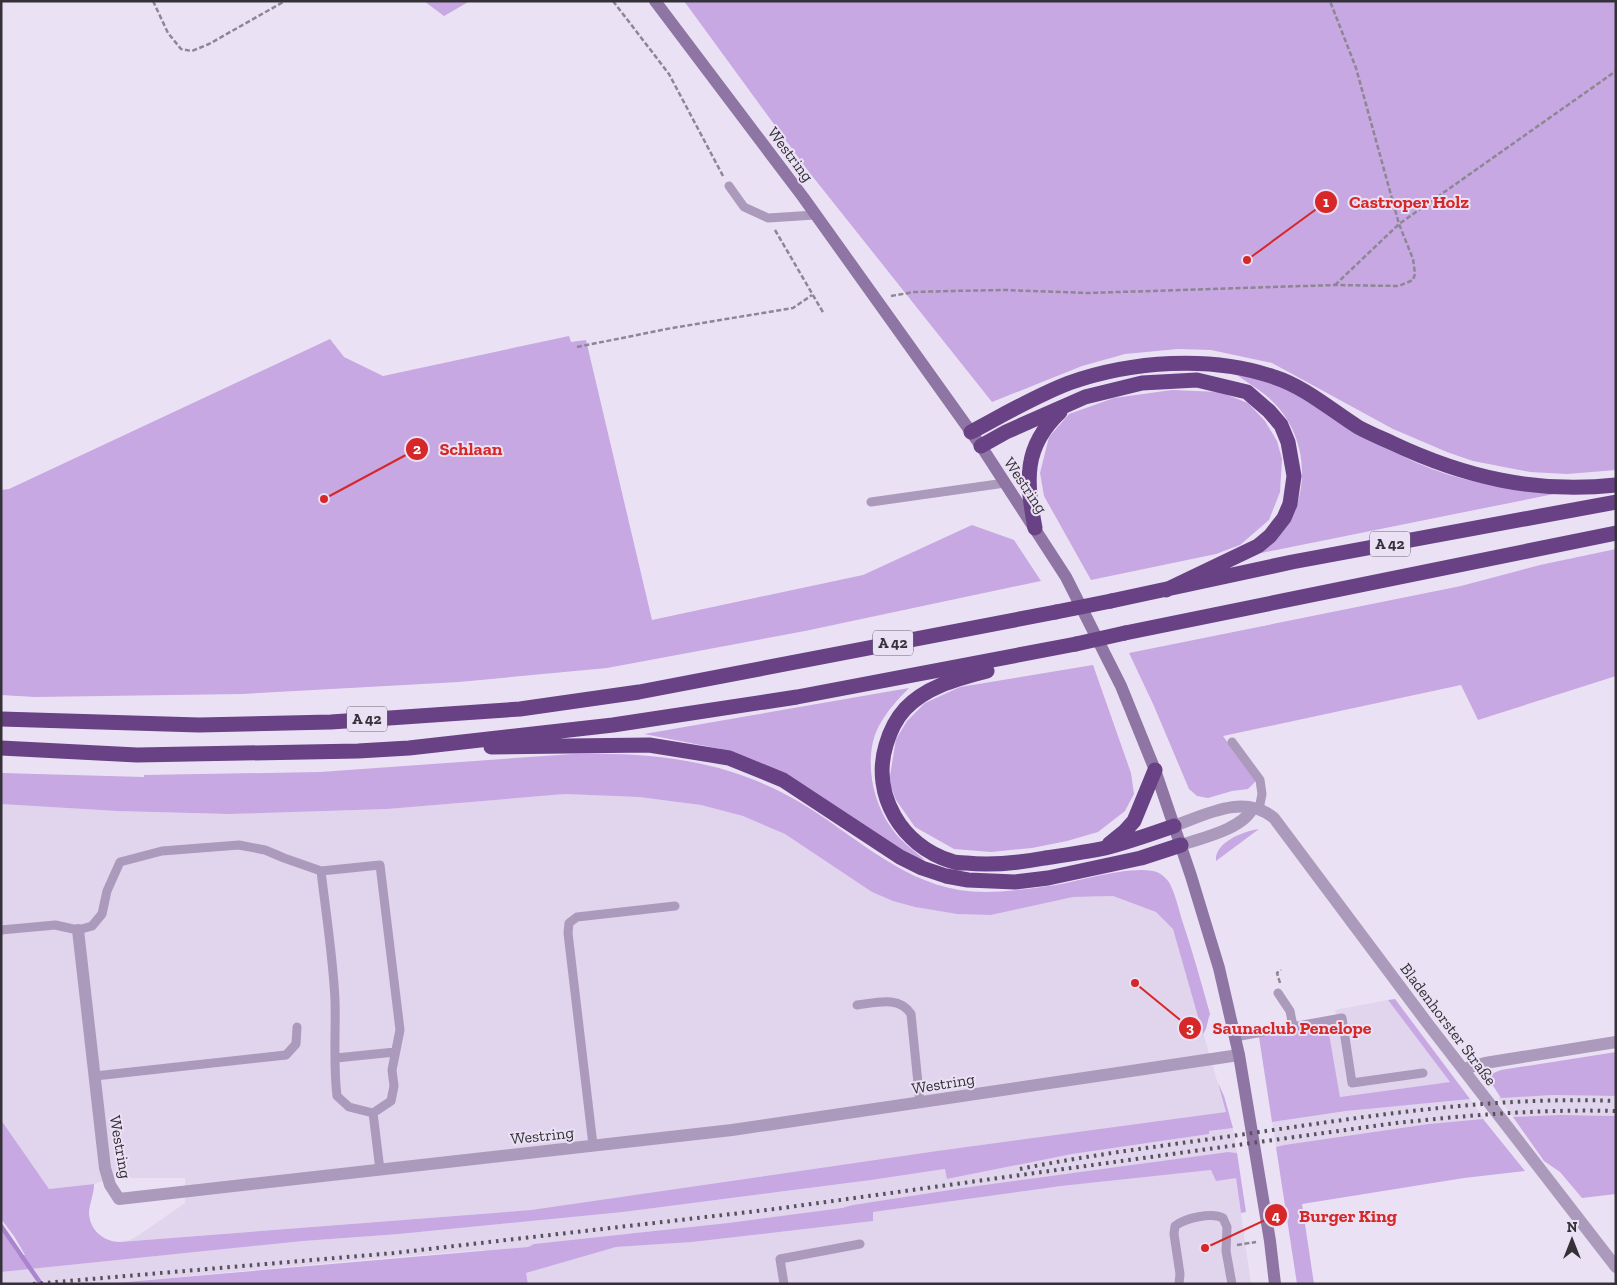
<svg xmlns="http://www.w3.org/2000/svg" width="1617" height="1285" viewBox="0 0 1617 1285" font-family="'Zilla Slab',serif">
<rect width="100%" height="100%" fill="#ebe1f4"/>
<path fill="#e1d4ed" d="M565 794 639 797 701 805 743 816 785 834 872 892 893 901 915 907 957 914 991 915 1073 897 1113 896 1156 912 1173 928 1226 1112 937 1151 531 1210 120 1242 130 1240 139 1235 185 1203V1178H132L122 1175 94 1184 49 1189 1 1120V804L117 811 229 814 387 809Z
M1388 1000 1450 1082 1340 1097 1328 1029 1324 1025 1338 1023 1335 1010Z
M1552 1095 1616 1096V1116L1561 1115 1513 1117 1498 1097Z
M1462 1099H1470L1485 1119 1429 1124 1284 1145 1276 1147 1272 1122 1346 1111Z
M1233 1128 1237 1153 1228 1152 1106 1169 853 1205 842 1208 728 1223 534 1244 528 1247 487 1251 482 1250 372 1259 103 1284H1V1272L303 1241 399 1234 623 1212 871 1180 946 1169 948 1179 1072 1154 1209 1134V1131Z
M1211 1170 1236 1178 1251 1284H528L526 1273 616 1247 692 1242 873 1221 872 1212 1061 1186Z"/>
<path fill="#c7a8e2" d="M424 1H470L444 16Z
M684 1H1616V470L1567 474 1530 472 1473 461 1447 452 1393 429 1272 363 1211 350 1178 349 1125 354 1082 366 992 402 809 172Z
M569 336 571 342 586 340 652 620 863 575 972 525 1014 540 1041 581 805 631 607 668 459 682 242 694 35 697 1 695V490L9 489 330 339 344 357 383 376Z
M1237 375C1247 377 1258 376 1267 380 1298 391 1325 413 1353 430 1368 439 1384 448 1400 455 1451 481 1503 489 1559 493L1261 553C1269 542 1290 522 1295 511 1309 474 1302 431 1274 403 1264 392 1249 384 1237 375Z
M1172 390 1220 392 1248 403 1265 421 1277 441 1282 459 1280 492 1269 520 1240 545 1216 554 1091 580 1044 496 1040 473 1049 437 1069 414 1114 398Z
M1616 549V676L1478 720 1461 685 1223 736 1256 781 1248 789 1232 791 1208 798 1197 796 1189 789 1154 706 1129 653 1461 586 1540 565Z
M1093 665 1131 773 1134 794 1125 811 1098 832 1067 841 1032 848 991 852 954 849 915 827 896 800 889 782 896 739 907 721 925 703 960 687Z
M909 688C898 699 888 710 880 724 863 753 871 799 890 826 899 840 912 849 925 860L912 856 721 749 644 734Z
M573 754C656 752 728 760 801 803 853 834 897 879 959 890 991 895 1025 889 1056 885 1080 881 1138 863 1159 873 1164 876 1168 880 1170 884 1175 894 1178 906 1181 917 1192 949 1201 982 1210 1014 1207 1021 1208 1027 1203 1034L1173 929 1156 912 1113 896 1073 897 991 915 957 914 915 907 893 901 872 892 785 834 743 816 701 805 639 797 565 794 387 809 229 814 117 811 1 804V773L144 777V775L320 772Z
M1259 829 1216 861C1214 843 1243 831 1259 829Z
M1395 999 1470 1099 1346 1111 1272 1122 1259 1037 1324 1025 1328 1028 1340 1097 1450 1082 1388 1000Z
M1616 1052V1096L1552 1095 1501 1098 1488 1078 1491 1074 1501 1070Z
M1218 1083 1224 1096 1233 1128 1209 1131V1134L1072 1154 947 1179 945 1169 871 1180 623 1212 399 1234 303 1241 1 1272V1229L19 1256 25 1255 14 1236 1 1219V1120L49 1189 94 1184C94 1194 90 1202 89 1212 89 1230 104 1242 120 1242L531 1210 937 1151 1226 1112Z
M1561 1115 1616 1116V1194L1582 1198 1560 1172 1544 1161 1513 1117Z
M1483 1119 1525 1171 1464 1178 1302 1204 1314 1284H1297L1276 1147 1284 1145 1429 1124Z
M1228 1152 1237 1153 1246 1212 1241 1213 1236 1178 1216 1181 1211 1170 1061 1186 873 1212V1221L692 1242 616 1247 526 1273 528 1284H103L528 1247 534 1244 728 1223 842 1208 853 1205 963 1188Z"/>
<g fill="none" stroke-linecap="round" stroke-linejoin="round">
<path stroke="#ac84cd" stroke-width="4.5" d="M1 1226 41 1284"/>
<path stroke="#8d8693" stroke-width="2.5" stroke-dasharray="5 2.5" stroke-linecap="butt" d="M153 1 168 33 181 49 192 51 209 44 285 1
M613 1 669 74 723 176
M775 230 824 314
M1335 285 1399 224 1616 71
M891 296 914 292 950 291 1005 290 1088 293 1335 285 1399 286 1413 280 1415 274 1413 259 1399 224 1356 68 1330 1
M577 347 672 328 793 308 812 295
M1280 983 1277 973 1281 970
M1237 1245 1256 1242"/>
<path stroke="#ab9abb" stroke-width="9" d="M729 186 744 207 768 218 815 215
M871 502 1005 483
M1232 742 1260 780 1262 794 1259 809
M380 865 400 1030 392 1070 394 1086 391 1101 373 1113 349 1107 337 1096C333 1064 336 1033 335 1000 333 957 326 914 321 871Z
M1 930 55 925 78 930 92 926 102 914 107 891 120 862 162 851 239 845 265 850 284 858 321 871
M1278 993 1290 1011 1293 1026
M857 1005C875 1003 899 995 911 1014L920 1103
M1235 1037 1342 1018 1352 1083 1423 1073
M336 1058 395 1052
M95 1076 286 1055 296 1044 297 1027
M373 1113 380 1170
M593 1145 568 933 569 923 577 917 675 906
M784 1284 780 1259 860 1244
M1179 1284 1180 1274 1174 1234 1175 1226C1185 1218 1212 1212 1223 1218L1227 1227 1226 1251 1232 1284"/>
<path stroke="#ab9abb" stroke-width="12" d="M1174 826C1205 815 1244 793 1274 818L1428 1024 1616 1267
M1181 845C1202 838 1242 829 1252 809
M78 930 105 1168 110 1185 119 1199 732 1130 1239 1055
M1463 1069 1485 1063 1616 1042"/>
<path stroke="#8e75a4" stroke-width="12" d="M655 1 803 197 981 446 1066 577 1121 686 1155 770 1191 876 1219 968 1239 1055 1270 1241 1275 1284"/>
<path stroke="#684285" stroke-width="15" d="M971 432C1003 415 1035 396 1069 383 1131 361 1211 355 1274 377 1305 387 1331 410 1358 427 1369 433 1381 438 1392 443 1464 477 1536 494 1616 485
M981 446 1006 432 1085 397 1142 383 1197 380 1247 392 1269 411 1281 425 1288 442 1294 476 1290 504 1284 518 1270 536 1258 546 1166 590
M1035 528C1026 480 1023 447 1060 412
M1111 601 1292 562 1616 502
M1125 633 1616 533
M987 671C957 679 927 686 905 709 895 720 890 731 886 745 871 795 902 846 951 861 956 863 961 863 966 863 993 866 1018 863 1045 858 1065 855 1086 852 1105 848 1129 842 1151 834 1174 826
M1 719 199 725 331 722 520 709 639 692 1056 612
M491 747 649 745 729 758 783 780 900 857 922 868 946 876 968 880 1015 882 1048 878 1141 858 1181 845
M1 748 137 755 358 751 409 748 613 725 797 697 1076 644
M1109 844 1125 831 1134 821 1155 770"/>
<path stroke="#56515a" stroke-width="4" stroke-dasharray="2.5 5" stroke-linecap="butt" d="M1020 1169C1099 1153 1179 1144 1259 1132 1377 1115 1496 1096 1616 1101
M33 1284 394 1253 775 1209 1396 1123C1469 1115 1542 1109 1616 1111"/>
<path stroke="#684285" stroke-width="15" d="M1056 612 1111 601
M1076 644 1125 633"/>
</g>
<g text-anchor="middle" stroke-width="4" stroke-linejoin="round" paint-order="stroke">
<g fill="#ebe1f4" stroke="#6c6670" stroke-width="1">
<rect x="1370" y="531.5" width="40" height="25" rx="4"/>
<rect x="873" y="630.5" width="40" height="25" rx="4"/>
<rect x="347" y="706.5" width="40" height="25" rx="4"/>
</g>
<g font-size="15" font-weight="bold" fill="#353138">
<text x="1390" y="549">A 42</text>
<text x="893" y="648">A 42</text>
<text x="367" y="724">A 42</text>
</g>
<g font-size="16" fill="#353138" stroke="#ebe1f4">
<text transform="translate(791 154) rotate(53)" y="6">Westring</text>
<text transform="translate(1026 485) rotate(56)" y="6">Westring</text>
<text transform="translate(1449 1024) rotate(53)" y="6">Bladenhorster Straße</text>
<text transform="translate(943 1083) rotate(-9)" y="6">Westring</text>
<text transform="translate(542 1135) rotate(-6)" y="6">Westring</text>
<text transform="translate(121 1147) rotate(80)" y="6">Westring</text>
</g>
</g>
<path fill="none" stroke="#d62828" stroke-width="2" d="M1247 260L1326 202M324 499L417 449M1135 983L1190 1028M1205 1248L1276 1215"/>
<g fill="#d62828" stroke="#ebe1f4" stroke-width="2">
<circle cx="1247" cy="260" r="5"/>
<circle cx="324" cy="499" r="5"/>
<circle cx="1135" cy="983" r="5"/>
<circle cx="1205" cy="1248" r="5"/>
<circle cx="1326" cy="202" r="12"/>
<circle cx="417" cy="449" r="12"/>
<circle cx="1190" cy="1028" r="12"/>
<circle cx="1276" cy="1215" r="12"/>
</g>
<g font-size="15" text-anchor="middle" font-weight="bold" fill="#fff">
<text x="1326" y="207">1</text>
<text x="417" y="454">2</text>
<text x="1190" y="1033">3</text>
<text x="1276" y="1221">4</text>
</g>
<g font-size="18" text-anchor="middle" font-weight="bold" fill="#d62828" stroke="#ebe1f4" stroke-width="4" stroke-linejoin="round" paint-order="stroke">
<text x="1409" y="208">Castroper Holz</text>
<text x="471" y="455">Schlaan</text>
<text x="1292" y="1034">Saunaclub Penelope</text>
<text x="1348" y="1222">Burger King</text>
</g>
<rect width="1617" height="1285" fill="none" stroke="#353138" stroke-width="5"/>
<g transform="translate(1572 1240)" stroke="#ebe1f4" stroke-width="4" paint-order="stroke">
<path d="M0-4L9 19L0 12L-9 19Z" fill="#353138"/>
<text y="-8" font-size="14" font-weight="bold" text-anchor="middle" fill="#353138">N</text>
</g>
</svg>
